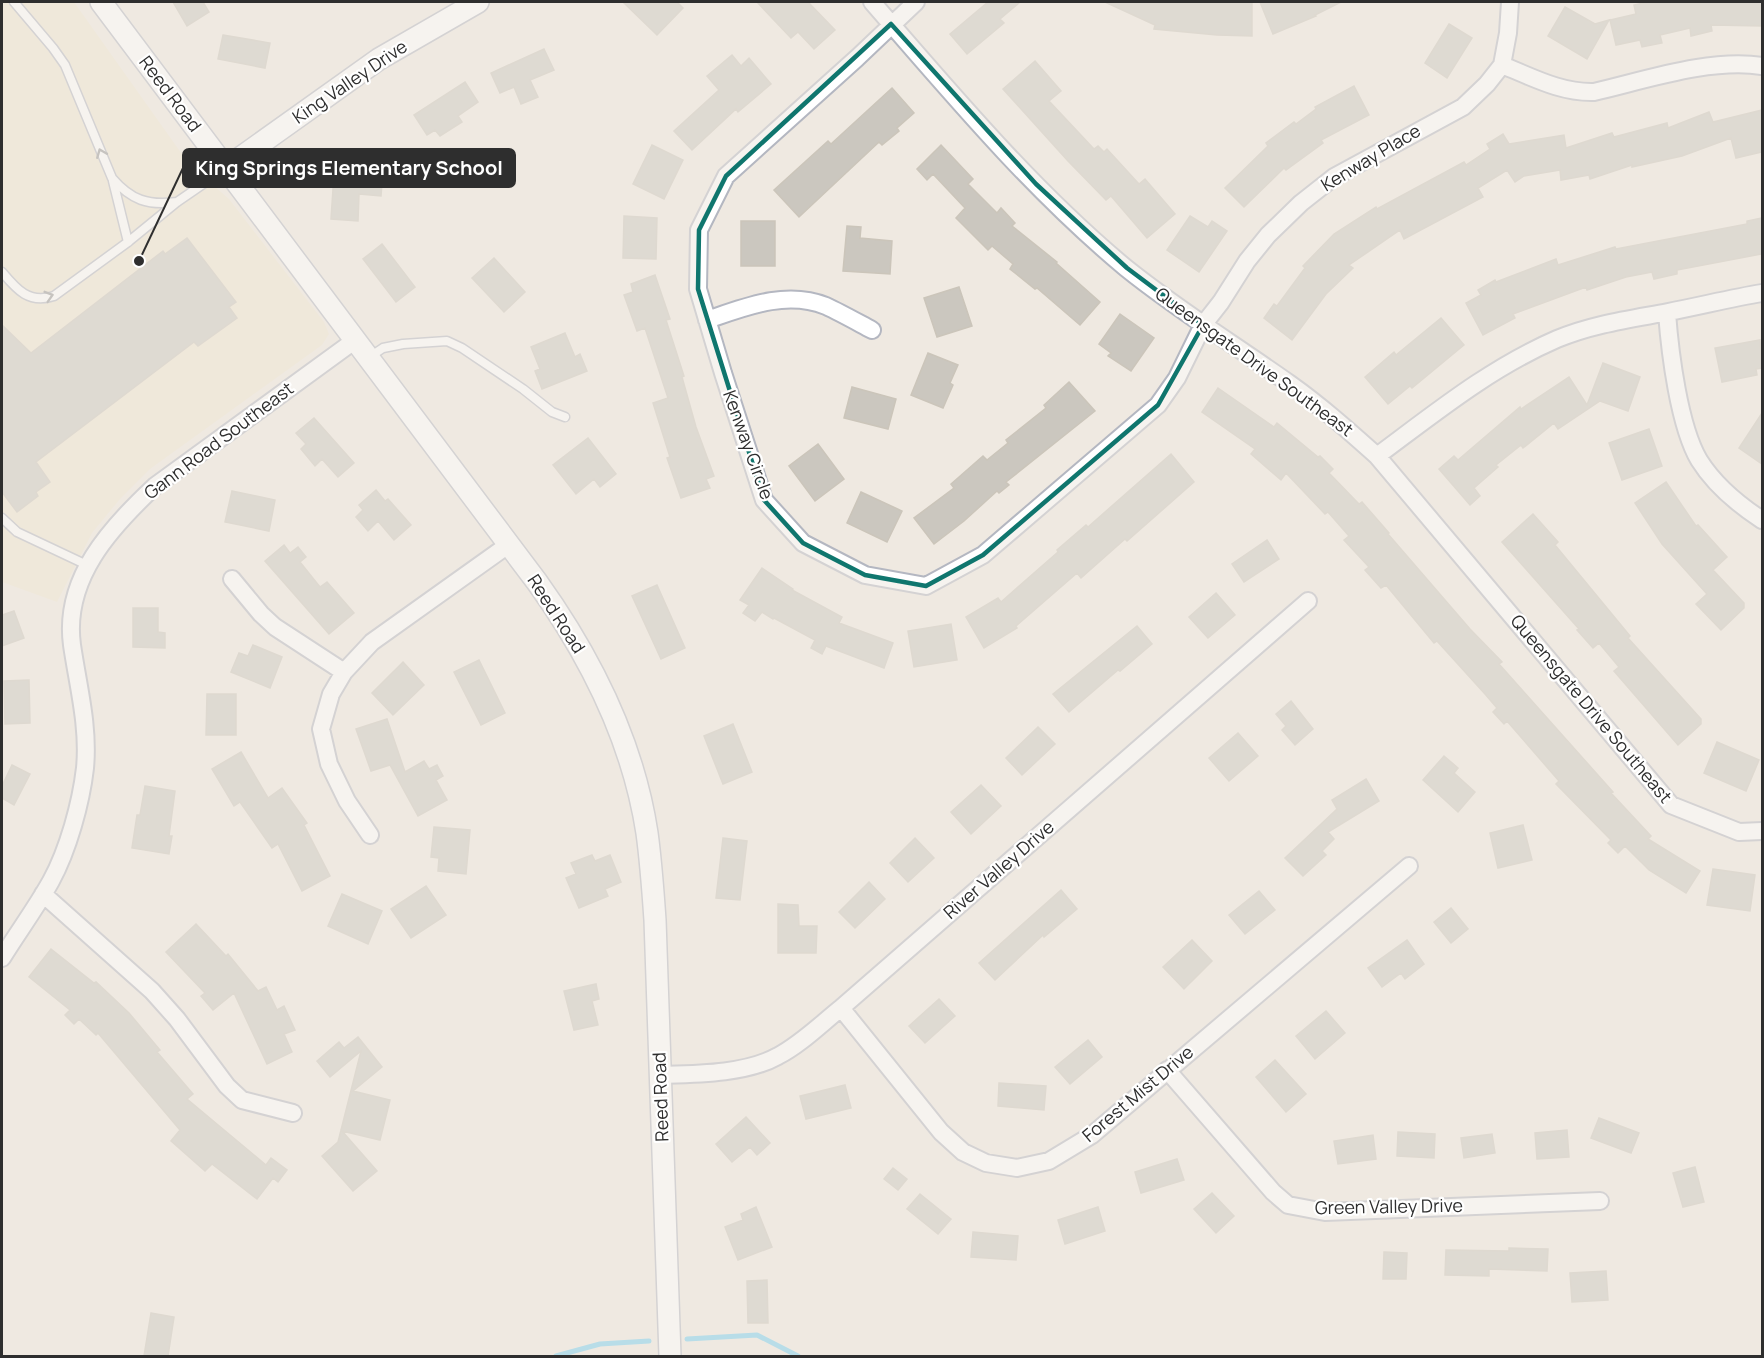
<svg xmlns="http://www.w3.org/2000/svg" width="1764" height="1358" viewBox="0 0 1764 1358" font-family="Manrope,sans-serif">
<rect width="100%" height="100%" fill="#efe9e1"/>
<path fill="#f0e6d1" d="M2 2H74L189 164 229 199 324 322 329 334 322 345 150 469 120 499 92 533 57 602 2 582Z"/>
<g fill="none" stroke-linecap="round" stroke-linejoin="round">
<path stroke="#75cff0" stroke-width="5" d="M687 1339 757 1335 798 1356
M556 1356 600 1344 649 1341"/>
</g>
<path fill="#cbc7bf" stroke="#cbc5ba" stroke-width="1.5" d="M173 2H203L209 12 187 26Z
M623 2H677L683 8 657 35Z
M757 2H808L835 30 814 49 798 32 791 38Z
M988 2H1020L1000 19 1004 23 967 54 950 34Z
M1105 2H1252V36L1217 35 1154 29 1155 25Z
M1260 2H1341L1315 15 1316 16 1273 34Z
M1648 2H1762V26L1711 25 1712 31 1691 36 1690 28 1660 35 1662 43 1642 47 1640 40 1616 45 1610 20 1636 14 1634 5Z
M1565 7 1595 24 1609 20 1587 59 1548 36Z
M1449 24 1472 38 1447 78 1425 63Z
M223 35 270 43 265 68 218 59Z
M544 49 554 70 530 80 538 97 521 104 514 87 500 93 491 73Z
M732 55 741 66 749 58 771 84 738 112 736 109 692 150 674 131 719 90 707 76Z
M1035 61 1061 91 1049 101 1094 149 1098 146 1104 152 1107 149 1139 184 1145 179 1175 214 1147 238 1111 196 1106 200 1068 161 1003 89Z
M465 82 478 102 458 116 462 122 440 136 435 130 427 135 414 115Z
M1354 86 1369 115 1321 140 1323 143 1286 170 1284 168 1244 207 1225 188 1268 146 1266 143 1294 122 1296 124 1316 109 1315 107Z
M892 88 914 113 897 128 899 131 882 145 879 142 799 217 774 190 828 141 831 144Z
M1762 110V152L1736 158 1731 138 1682 156 1632 167V165L1590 179 1589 175 1561 180 1560 170 1524 176 1515 182 1507 170 1478 188 1483 197 1404 239 1400 230 1349 265 1353 268 1326 294 1292 340 1264 318 1274 304 1277 306 1305 268 1303 266 1334 234 1376 207 1377 209 1464 162 1466 165 1490 149 1487 144 1503 134 1509 144 1564 135 1566 148 1612 133 1614 137 1667 123 1668 128 1709 112 1713 122Z
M652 145 683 160 664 199 633 184Z
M941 145 973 179 968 184 997 213 1001 208 1015 223 1012 226 1057 262 1056 263 1100 302 1080 325 1037 288 1035 289 1010 269 1013 264 992 246 988 250 956 218 965 208 933 174 927 180 917 169Z
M335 159 359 161 358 170 383 171 381 196 359 194 358 221 331 219Z
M624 216 657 218 656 259 623 258Z
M1190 216 1208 227 1212 221 1227 231 1199 272 1167 250Z
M1762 218V254L1677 270V274L1654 279 1652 272 1626 277 1587 290 1586 287 1513 314 1515 318 1483 335 1466 303 1481 295 1478 290 1495 280 1496 282 1556 259 1558 265 1615 247 1616 249 1747 224V221Z
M741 221H775V266H741Z
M847 226 861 227 860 238 892 241 890 274 843 271Z
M187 238 236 302 229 307 237 318 198 346 194 342 36 462 50 482 36 492 38 496 17 512 2 492V325L31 353 163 251 165 254Z
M382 244 415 287 396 302 363 259Z
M494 258 525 292 504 312 472 278Z
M655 275 670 319 666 320 684 376 682 377 696 427 714 476 706 479 710 488 681 498 667 458 670 457 653 403 668 398 645 328 637 331 624 295 633 292 631 284Z
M959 287 972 326 937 337 924 298Z
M1120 314 1154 338 1131 371 1108 356 1111 353 1099 344Z
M1441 318 1464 345 1412 388 1410 386 1388 404 1365 377 1394 352 1396 355Z
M565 333 575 357 580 354 587 371 542 389 535 371 540 369 531 347Z
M1760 340 1762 368 1756 369 1757 375 1722 382 1715 348Z
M928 353 958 365 950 383 953 385 943 408 911 395Z
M1603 363 1640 377 1628 411 1600 401 1558 429 1554 423 1523 448 1521 445 1496 465 1498 467 1474 488 1480 496 1470 505 1439 469 1454 456 1458 460 1520 407 1521 409 1569 377 1587 405Z
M1069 382 1095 411 1006 482 1009 485 999 493 997 491 964 521 934 544 914 518 954 488 951 484 983 456 987 460 1008 443 1006 440 1046 408 1044 405Z
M852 387 896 399 888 429 844 418Z
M1218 388 1274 427 1277 423 1318 457 1320 456 1333 469 1329 473 1359 504 1362 502 1389 533 1388 534 1470 629 1502 662 1499 664 1613 792 1611 793 1651 836 1648 839 1700 871 1686 893 1649 870 1625 846 1618 853 1608 843 1611 840 1556 784 1559 781 1507 721 1504 724 1493 712 1497 708 1485 694 1437 641 1434 643 1386 585 1381 588 1365 570 1369 567 1344 540 1349 536 1328 512 1325 514 1286 473 1281 480 1251 454 1255 449 1202 412Z
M1762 413V464L1739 448Z
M314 418 354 463 338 477 322 459 315 466 301 449 306 444 296 433Z
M1649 429 1662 466 1622 480 1609 443Z
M588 438 616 474 600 487 594 479 576 494 553 465Z
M818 444 844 479 815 501 789 466Z
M1171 454 1194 482 1127 541 1125 539 1081 578 1077 573 1016 626 1017 628 984 648 966 617 998 598 1001 602 1058 552 1057 550 1086 525 1088 527Z
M1666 482 1696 526 1698 525 1727 557 1713 570 1744 603V608L1721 630 1696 604 1707 594 1662 544 1635 503Z
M376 490 385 501 388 499 411 525 394 540 378 521 368 531 356 517 363 510 359 505Z
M232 491 275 500 269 531 225 522Z
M861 492 902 511 887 542 847 523Z
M1533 514 1558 542 1555 545 1630 636 1628 638 1701 719V724L1678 745 1614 671 1619 667 1599 643 1593 648 1577 630 1579 629 1502 542Z
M1267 540 1279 559 1244 582 1232 564Z
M284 545 290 553 298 547 306 557 300 562 320 587 327 582 354 613 329 634 265 561Z
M762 568 793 589 792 590 842 617 839 623 893 643 884 668 826 646 822 654 811 648 815 640 774 618 773 619 762 612 755 621 743 613 749 605 740 600Z
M657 585 685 648 661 659 632 596Z
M1216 593 1235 615 1208 638 1189 617Z
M133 608H158V632L165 633V648L133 647Z
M14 611 24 638 2 646V615Z
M951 624 957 660 914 667 908 631Z
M1137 626 1152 644 1120 671 1118 670 1069 712 1053 694Z
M253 645 282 657 270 688 231 672 239 653 248 656Z
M479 660 505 713 481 725 454 672Z
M403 662 424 685 393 715 372 693Z
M29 680 30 723 5 724 4 681Z
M207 694H236V735H206Z
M1291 701 1313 729 1295 745 1282 730 1286 726 1276 714Z
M387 719 405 772 424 761 429 769 437 765 443 776 436 780 447 800 418 816 390 765 371 771 356 729Z
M733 724 752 772 723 784 704 736Z
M1038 727 1055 744 1022 775 1006 758Z
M1238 733 1258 756 1229 781 1209 758Z
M1717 742 1759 760 1746 791 1704 773Z
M241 752 268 798 282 788 307 823 304 825 330 876 302 891 278 844 272 848 240 802 234 806 212 769Z
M1444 756 1458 768 1454 773 1475 792 1458 812 1423 780Z
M12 765 30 774 14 805 2 798V786Z
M1366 779 1379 801 1328 832 1334 839 1322 851 1326 855 1303 876 1285 858 1337 809 1332 800Z
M981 785 1001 806 971 834 951 812Z
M145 786 175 791 169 836H172L169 854 132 848 137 815H140Z
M1523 825 1532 860 1498 868 1490 833Z
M434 827 470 830 466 874 438 871 439 858 431 857Z
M723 838 747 841 740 900 716 898Z
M915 838 934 858 908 882 890 863Z
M592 855 595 861 610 855 621 882 605 889 608 896 579 908 566 878 576 874 571 863Z
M1713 869 1755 875 1750 911 1707 905Z
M869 882 885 899 855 928 839 912Z
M426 886 446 915 411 938 391 909Z
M1061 890 1077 909 1044 937 1043 935 995 980 979 963Z
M1259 891 1275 910 1245 934 1229 915Z
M342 894 382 911 368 944 328 926Z
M778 904 798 905 799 926H817L816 953H778Z
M1451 908 1468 929 1451 943 1434 922Z
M196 924 226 956 228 954 258 991 266 987 277 1010 284 1006 295 1030 284 1034 292 1052 267 1064 234 993 213 1010 201 996 205 993 166 952Z
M1192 940 1212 961 1184 989 1163 967Z
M1407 940 1424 964 1405 979 1401 973 1382 987 1368 968Z
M51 949 94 983 96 982 129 1013 160 1050 157 1052 193 1094 187 1099 266 1165 271 1158 287 1170 278 1182 273 1178 257 1199 212 1164 205 1171 171 1141 180 1130 98 1033 96 1035 79 1019 74 1024 65 1015 70 1010 29 977Z
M596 984 599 999 592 1001 598 1025 574 1030 564 991Z
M939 999 955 1016 925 1043 909 1026Z
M1326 1011 1345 1033 1315 1059 1296 1036Z
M358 1037 382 1067 353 1091 390 1100 380 1140 342 1131 377 1171 353 1191 322 1156 338 1142 361 1051 330 1077 317 1061 339 1042 344 1048Z
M1088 1040 1102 1057 1070 1084 1055 1067Z
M1275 1060 1306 1094 1286 1112 1256 1077Z
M999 1083 1046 1086 1044 1110 998 1106Z
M845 1085 851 1108 806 1119 800 1096Z
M746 1117 770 1143 757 1155 750 1147 732 1162 716 1144Z
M1599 1118 1639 1133 1631 1153 1591 1138Z
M1567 1130 1569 1157 1537 1159 1535 1133Z
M1398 1132 1435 1134 1434 1158 1397 1156Z
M1492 1134 1495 1153 1464 1158 1461 1138Z
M1373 1135 1376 1159 1338 1164 1334 1141Z
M1177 1159 1184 1180 1141 1193 1135 1172Z
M1695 1167 1704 1202 1683 1207 1673 1173Z
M893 1168 907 1179 898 1190 884 1179Z
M1212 1193 1234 1216 1216 1233 1194 1209Z
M920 1194 951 1219 938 1234 907 1209Z
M756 1207 772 1247 738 1260 725 1227 743 1220 741 1214Z
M1098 1207 1105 1231 1065 1244 1058 1220Z
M973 1232 1018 1236 1016 1260 971 1257Z
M1509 1248 1548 1249 1547 1271 1489 1269V1276L1445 1275 1446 1250 1509 1251Z
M1384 1252 1407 1253 1406 1279H1383Z
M1606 1271 1608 1300 1572 1302 1570 1273Z
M767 1280 768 1323H748L747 1281Z
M151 1313 174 1317 168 1356H144Z"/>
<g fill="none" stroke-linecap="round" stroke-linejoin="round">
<g stroke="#b4b7c1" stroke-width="11">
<path id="service" d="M14 2 53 48 65 65 112 178C131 200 148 206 177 202
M113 181 128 242
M2 272C17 290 29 304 54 296L128 242 177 202 225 169
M368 358 383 348 403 344 447 341 462 348 523 389 552 412 565 417
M2 518 17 532 87 565"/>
</g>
<g stroke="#b4b7c1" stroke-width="20">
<path id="minor" d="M872 2C952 94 1032 190 1126 268 1178 310 1235 345 1290 384 1321 406 1349 431 1377 456L1671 805 1739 832 1762 831
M916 2 857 58 726 176 699 230 698 289 723 373 764 500 803 543 865 575 926 586 983 555 1158 405 1177 378 1203 325 1221 302 1247 261 1268 235 1301 203 1334 177 1463 107 1487 84 1502 65 1508 33 1510 2
M1502 65C1532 77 1561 93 1594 92 1646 80 1710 58 1762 66
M1667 313C1670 353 1679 426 1699 460 1714 484 1739 505 1762 520
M707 320C745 307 786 290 826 306 841 313 857 322 872 330
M1377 456C1435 413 1490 368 1557 339 1593 324 1631 319 1668 312 1700 306 1731 298 1762 293
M232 579 261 614 275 627 344 672
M370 835 347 801 329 764 321 729 331 694 344 672 372 642 508 545
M43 894 152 991 177 1019 227 1086 242 1100 293 1113
M2 958C18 932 36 908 51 881 68 850 81 803 85 768 89 726 78 686 72 645 63 579 110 528 155 486L354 341
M841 1008 941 1132 963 1152 986 1163 1017 1168 1049 1161 1092 1135 1409 866
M1167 1070 1273 1192 1288 1205 1325 1212 1600 1201
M660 1075C696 1074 746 1074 778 1056 801 1044 821 1024 841 1008L1308 601"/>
</g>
<g stroke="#b4b7c1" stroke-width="24">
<path id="tertiary" d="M101 2 537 582C590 656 633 741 647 833 651 862 653 891 655 920L670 1356
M226 168 379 59 478 2"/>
</g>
<use href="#service" stroke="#fff" stroke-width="8"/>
<use href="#minor" stroke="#fff" stroke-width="16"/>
<use href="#tertiary" stroke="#fff" stroke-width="21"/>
</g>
<defs><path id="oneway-chevron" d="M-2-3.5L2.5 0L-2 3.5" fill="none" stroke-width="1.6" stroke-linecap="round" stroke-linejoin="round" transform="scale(1.5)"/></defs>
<g stroke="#969696">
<use href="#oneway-chevron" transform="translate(101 153) rotate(-112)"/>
<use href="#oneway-chevron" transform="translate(49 296) rotate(-17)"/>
</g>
<path d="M0 0H1764V1358H0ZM891 24 1036 184 1127 268 1203 325 1158 405 983 555 926 586 865 575 803 543 764 500 698 289 699 230 726 176Z" fill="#efe9e1" fill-opacity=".55" fill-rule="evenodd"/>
<path fill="none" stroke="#0f766e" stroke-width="4.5" stroke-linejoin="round" d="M891 24 1036 184 1127 268 1203 325 1158 405 983 555 926 586 865 575 803 543 764 500 698 289 699 230 726 176Z"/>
<g text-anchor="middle" stroke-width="4.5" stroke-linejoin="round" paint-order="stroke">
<g font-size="18" fill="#2e2e2e" stroke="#fff">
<text transform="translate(350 82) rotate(-34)" y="6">King Valley Drive</text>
<text transform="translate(170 94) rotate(53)" y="6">Reed Road</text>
<text transform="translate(1371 158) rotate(-31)" y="6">Kenway Place</text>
<text transform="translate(1254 362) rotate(36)" y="6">Queensgate Drive Southeast</text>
<text transform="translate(219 441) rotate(-37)" y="6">Gann Road Southeast</text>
<text transform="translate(748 445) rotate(70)" y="6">Kenway Circle</text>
<text transform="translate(556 614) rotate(57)" y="6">Reed Road</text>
<text transform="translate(1591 709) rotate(50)" y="6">Queensgate Drive Southeast</text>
<text transform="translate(999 870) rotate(-41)" y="6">River Valley Drive</text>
<text transform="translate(1138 1094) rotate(-40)" y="6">Forest Mist Drive</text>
<text transform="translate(661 1097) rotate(-92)" y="6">Reed Road</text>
<text transform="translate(1389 1207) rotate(-1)" y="6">Green Valley Drive</text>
</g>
</g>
<path fill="none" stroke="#2e2e2e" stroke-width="2" d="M139 261L183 168"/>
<circle fill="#2e2e2e" stroke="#fff" stroke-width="2" cx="139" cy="261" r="6"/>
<rect fill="#2e2e2e" stroke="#2e2e2e" stroke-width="2" x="183" y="149" width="332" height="38" rx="6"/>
<g font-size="20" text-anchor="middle" font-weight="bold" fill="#fff">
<text x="349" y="175">King Springs Elementary School</text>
</g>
<rect width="1764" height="1358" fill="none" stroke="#2e2e2e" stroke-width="6"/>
</svg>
